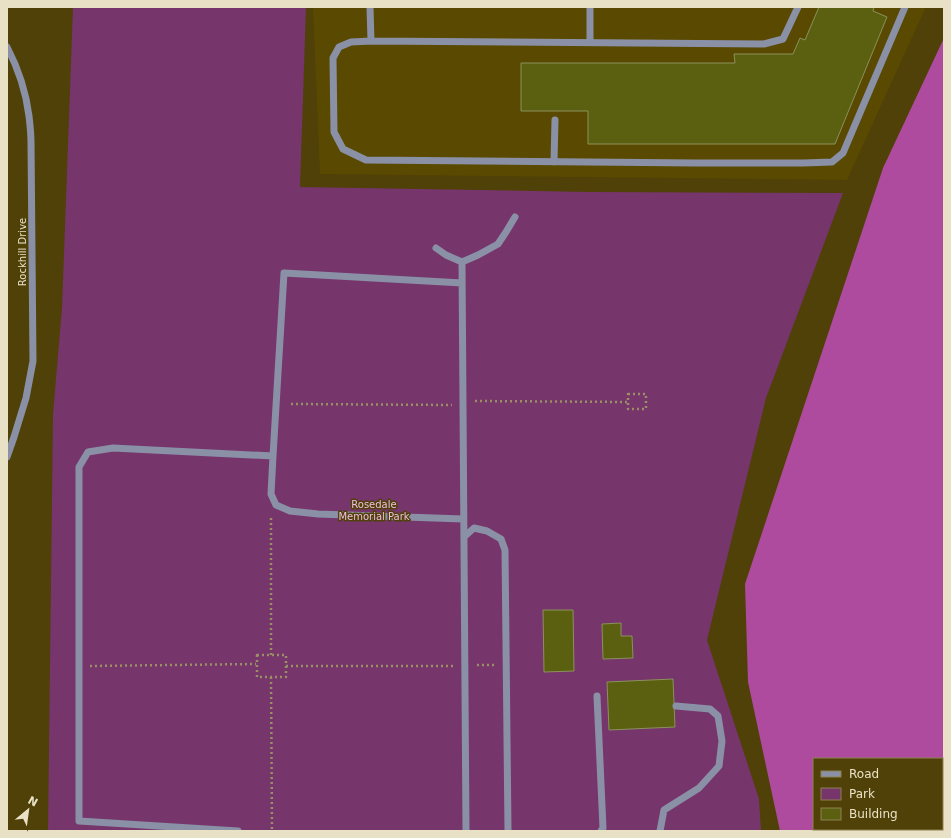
<svg xmlns="http://www.w3.org/2000/svg" width="951" height="838" viewBox="0 0 951 838" font-family="'DejaVu Sans',sans-serif">
<rect width="100%" height="100%" fill="#4f4107"/>
<path fill="#5a4901" d="M313 7H926L847 180 320 174Z"/>
<path fill="#76356b" d="M73 7H306L300 187 590 192 843 193 766 398 707 640 759 799 761 831H48L53 414 62 308Z"/>
<path fill="#ae4b9e" fill-rule="evenodd" d="M944 38V831H780L748 682 745 584 883 168ZM814 759H942V829H814Z"/>
<path fill="#5a6010" stroke="#8b915d" d="M819 7H874L873 11 887 17 835 144H588V111H521V63H735L734 54H793L800 38 805 40Z
M543 610H573L574 671 544 672Z
M621 623V636H632L633 658 603 659 602 624Z
M673 679 675 727 609 730 607 682Z"/>
<g fill="none" stroke-linecap="round" stroke-linejoin="round">
<path stroke="#9a8f64" stroke-width="2.5" stroke-dasharray="2 3" stroke-linecap="butt" d="M628 394H646V409H628Z
M475 401 628 402
M291 404 452 405
M257 655H286V677H257Z
M271 655V516
M477 665H494
M90 666 256 664
M286 666H454
M271 677 272 831"/>
<path stroke="#8a90a6" stroke-width="7" d="M370 7 371 41 764 44 783 39 798 7
M371 41 351 42 339 47 333 58 334 132 343 149 366 160 696 163H803L832 162 843 153 905 7
M590 42V7
M7 47C18 68 26 92 29 116 30 125 31 133 31 142L33 361 26 398 14 437 7 457
M554 162 555 120
M436 248 446 255 462 262 478 255 498 244 506 232 515 217
M462 262 466 831
M273 456 271 494 276 505 290 511 318 514 463 519
M464 537 474 528 487 531 501 539 505 550 508 831
M597 696 603 828 601 831
M238 831 79 821V467L88 452 113 448 273 456 284 273 462 283
M660 831 664 810 699 788 719 766 722 741 718 716 710 709 676 706"/>
</g>
<g text-anchor="middle" stroke-width="3" stroke-linejoin="round" paint-order="stroke">
<g font-size="10" fill="#e9e1c6" stroke="#4f4107">
<text transform="translate(22 252) rotate(-90)" y="4">Rockhill Drive</text>
</g>
<g font-size="10" fill="#f1bee6" stroke="#4f4107">
<text x="374" y="508">Rosedale<tspan x="374" dy="12">Memorial Park</tspan></text>
</g>
</g>
<rect width="951" height="838" fill="none" stroke="#e9e1c6" stroke-width="16"/>
<rect x="813" y="758" width="130" height="72" fill="#4f4107" stroke="#8d8153"/>
<rect x="821" y="771" width="20" height="6" fill="#8a90a6" stroke="#8d8153"/>
<text x="849" y="778" font-size="12" fill="#e9e1c6">Road</text>
<rect x="821" y="788" width="20" height="12" fill="#76356b" stroke="#8d8153"/>
<text x="849" y="798" font-size="12" fill="#e9e1c6">Park</text>
<rect x="821" y="808" width="20" height="12" fill="#5a6010" stroke="#8d8153"/>
<text x="849" y="818" font-size="12" fill="#e9e1c6">Building</text>
<g transform="translate(28 810) rotate(29)" stroke="#4f4107" stroke-width="3" paint-order="stroke">
<path d="M0-3L7 15L0 10L-7 15Z" fill="#e9e1c6"/>
<text y="-6" font-size="11" font-weight="bold" text-anchor="middle" fill="#e9e1c6">N</text>
</g>
</svg>
